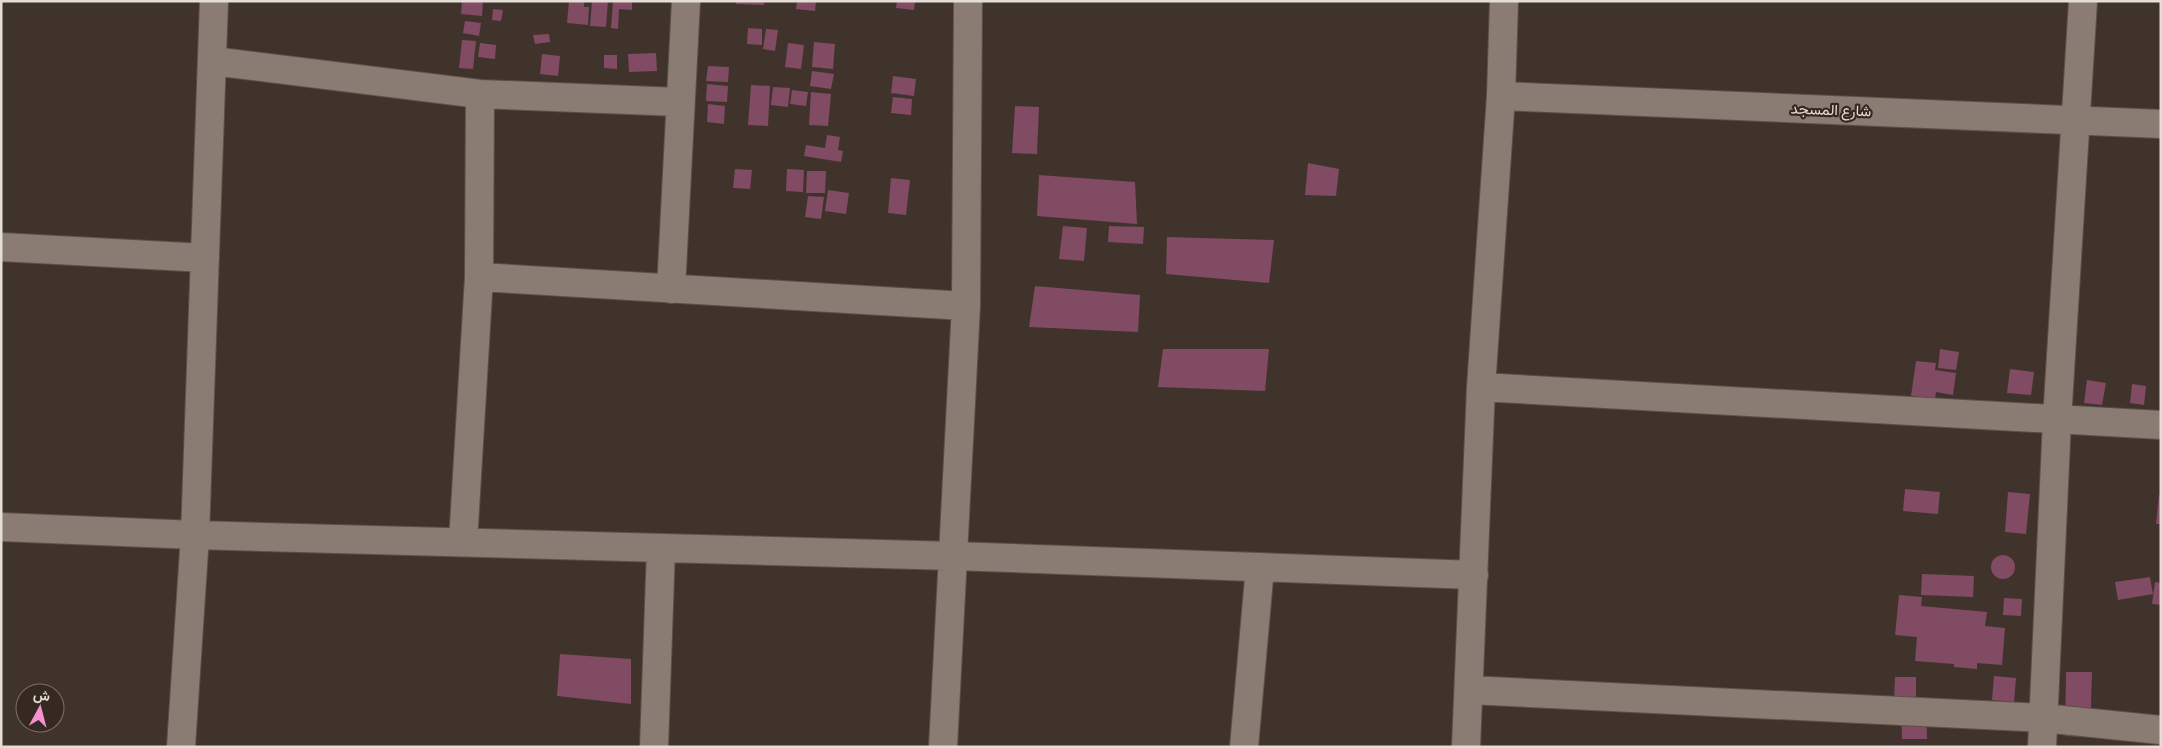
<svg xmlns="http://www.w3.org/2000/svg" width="2162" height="748" viewBox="0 0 2162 748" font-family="'Titillium Web',Vazirmatn,sans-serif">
<rect width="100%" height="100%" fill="#40332c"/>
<path fill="#804b63" d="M462 1H483L482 16 461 14Z
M569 1H584V7H589L588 25 567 23Z
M592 1H608L606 27 590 26Z
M613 1 632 2V10L619 9 618 29 611 28Z
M736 1H764V5L736 4Z
M797 1H816L815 11 796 9Z
M897 1H915L914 10 896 8Z
M493 9 503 10 501 21 492 20Z
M465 21 481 23 479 36 463 33Z
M748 28 762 29V45L747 44Z
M766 29 778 30 775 51 763 49Z
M549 34 550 42 535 44 533 35Z
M462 40 476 41 473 69 459 68Z
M814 42 835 44 833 69 812 67Z
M480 43 496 45 495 59 478 57Z
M788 43 804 45 801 69 785 67Z
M656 53 657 71 629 72 628 54Z
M542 54 560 56 558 76 540 74Z
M604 55H617V69L604 68Z
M708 66 729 67 728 82 706 81Z
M812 71 834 74 831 89 810 86Z
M893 76 916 79 914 96 891 93Z
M707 84 728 86 727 102 706 101Z
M751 85 770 86 768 126 748 125Z
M773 87 790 88 788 107 771 105Z
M792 90 808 92 806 106 790 104Z
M811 92 831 94 828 126 809 125Z
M893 97 912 99 911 115 891 113Z
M708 104 725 106 724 124 707 122Z
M1015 106 1039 107 1037 154 1012 153Z
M827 135 840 137 838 150 843 151 841 162 804 156 806 145 825 148Z
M1308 163 1339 169 1336 196 1305 195Z
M735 169 752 170 750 189 733 188Z
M787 169 804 170 803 192 786 191Z
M807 171H826L825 193H806Z
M1039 175 1135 182 1137 224 1037 216Z
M891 178 910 180 906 215 888 213Z
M828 190 849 193 846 214 825 211Z
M808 196 824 197 821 219 805 217Z
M1063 226 1087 228 1084 261 1059 259Z
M1109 226 1144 227 1143 244 1108 242Z
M1167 237 1274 240 1269 283 1166 274Z
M1035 286 1140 295 1138 332 1029 327Z
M1163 349H1269L1265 391 1158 387Z
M1940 349 1959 352 1956 370 1938 368Z
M1916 361 1936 363 1935 370 1956 373 1953 395 1936 392 1935 399 1911 396Z
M2010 369 2034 372 2031 395 2007 393Z
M2087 380 2106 383 2102 405 2084 403Z
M2132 384 2146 386 2144 405 2130 403Z
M1905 489 1940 492 1938 514 1903 511Z
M2008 492 2030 494 2026 534 2005 532Z
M2159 495H2161V524H2156Z
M1991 567a12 12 0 1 1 24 0a12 12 0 1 1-24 0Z
M1922 574 1974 576 1973 597 1921 595Z
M2150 577 2153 594 2118 600 2115 582Z
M2155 582 2161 583V605L2152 604Z
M1899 595 1922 597 1921 606 1987 612 1985 626 2005 628 2002 665 1977 663V669L1954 667V664L1915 661 1917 637 1895 635Z
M2004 598 2022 599 2021 616 2003 615Z
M560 654 631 659V704L557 696Z
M2066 672H2092L2090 737 2065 736Z
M1994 676 2016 678 2014 702 1992 700Z
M1895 677H1916V700L1894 699Z
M1901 704H1926L1927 739H1902Z"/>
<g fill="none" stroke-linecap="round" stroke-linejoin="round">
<g stroke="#5c514b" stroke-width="30">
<path id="minor" d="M212 61 480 94 679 102
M1501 96 2161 124
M1 247 205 258
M479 277 966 306
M671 289 686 1
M1481 387 2161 425
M1 527 195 535 954 556 1474 575
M463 542 479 277 480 94
M1469 690 2043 718 2161 730
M181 747 195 535 214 1
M654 747 661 548
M943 747 966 306 968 1
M1244 747 1260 567
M1466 747 1481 387 1501 96 1504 1
M2042 747 2057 420 2083 1"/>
</g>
<use href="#minor" stroke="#8b7c73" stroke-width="28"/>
</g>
<g text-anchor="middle" stroke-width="4.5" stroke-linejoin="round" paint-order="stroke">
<g font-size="15" fill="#e5ddd8" stroke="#362922">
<text transform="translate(1831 110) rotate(2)" y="5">شارع المسجد</text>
</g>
</g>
<rect width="2162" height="748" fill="none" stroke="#e5ddd8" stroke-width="5"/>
<g transform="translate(40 708) rotate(7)"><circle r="24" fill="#362922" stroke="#7c716b"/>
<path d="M0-4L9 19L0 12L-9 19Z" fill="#f591d2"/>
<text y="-8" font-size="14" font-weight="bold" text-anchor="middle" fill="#e5ddd8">ش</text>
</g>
</svg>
